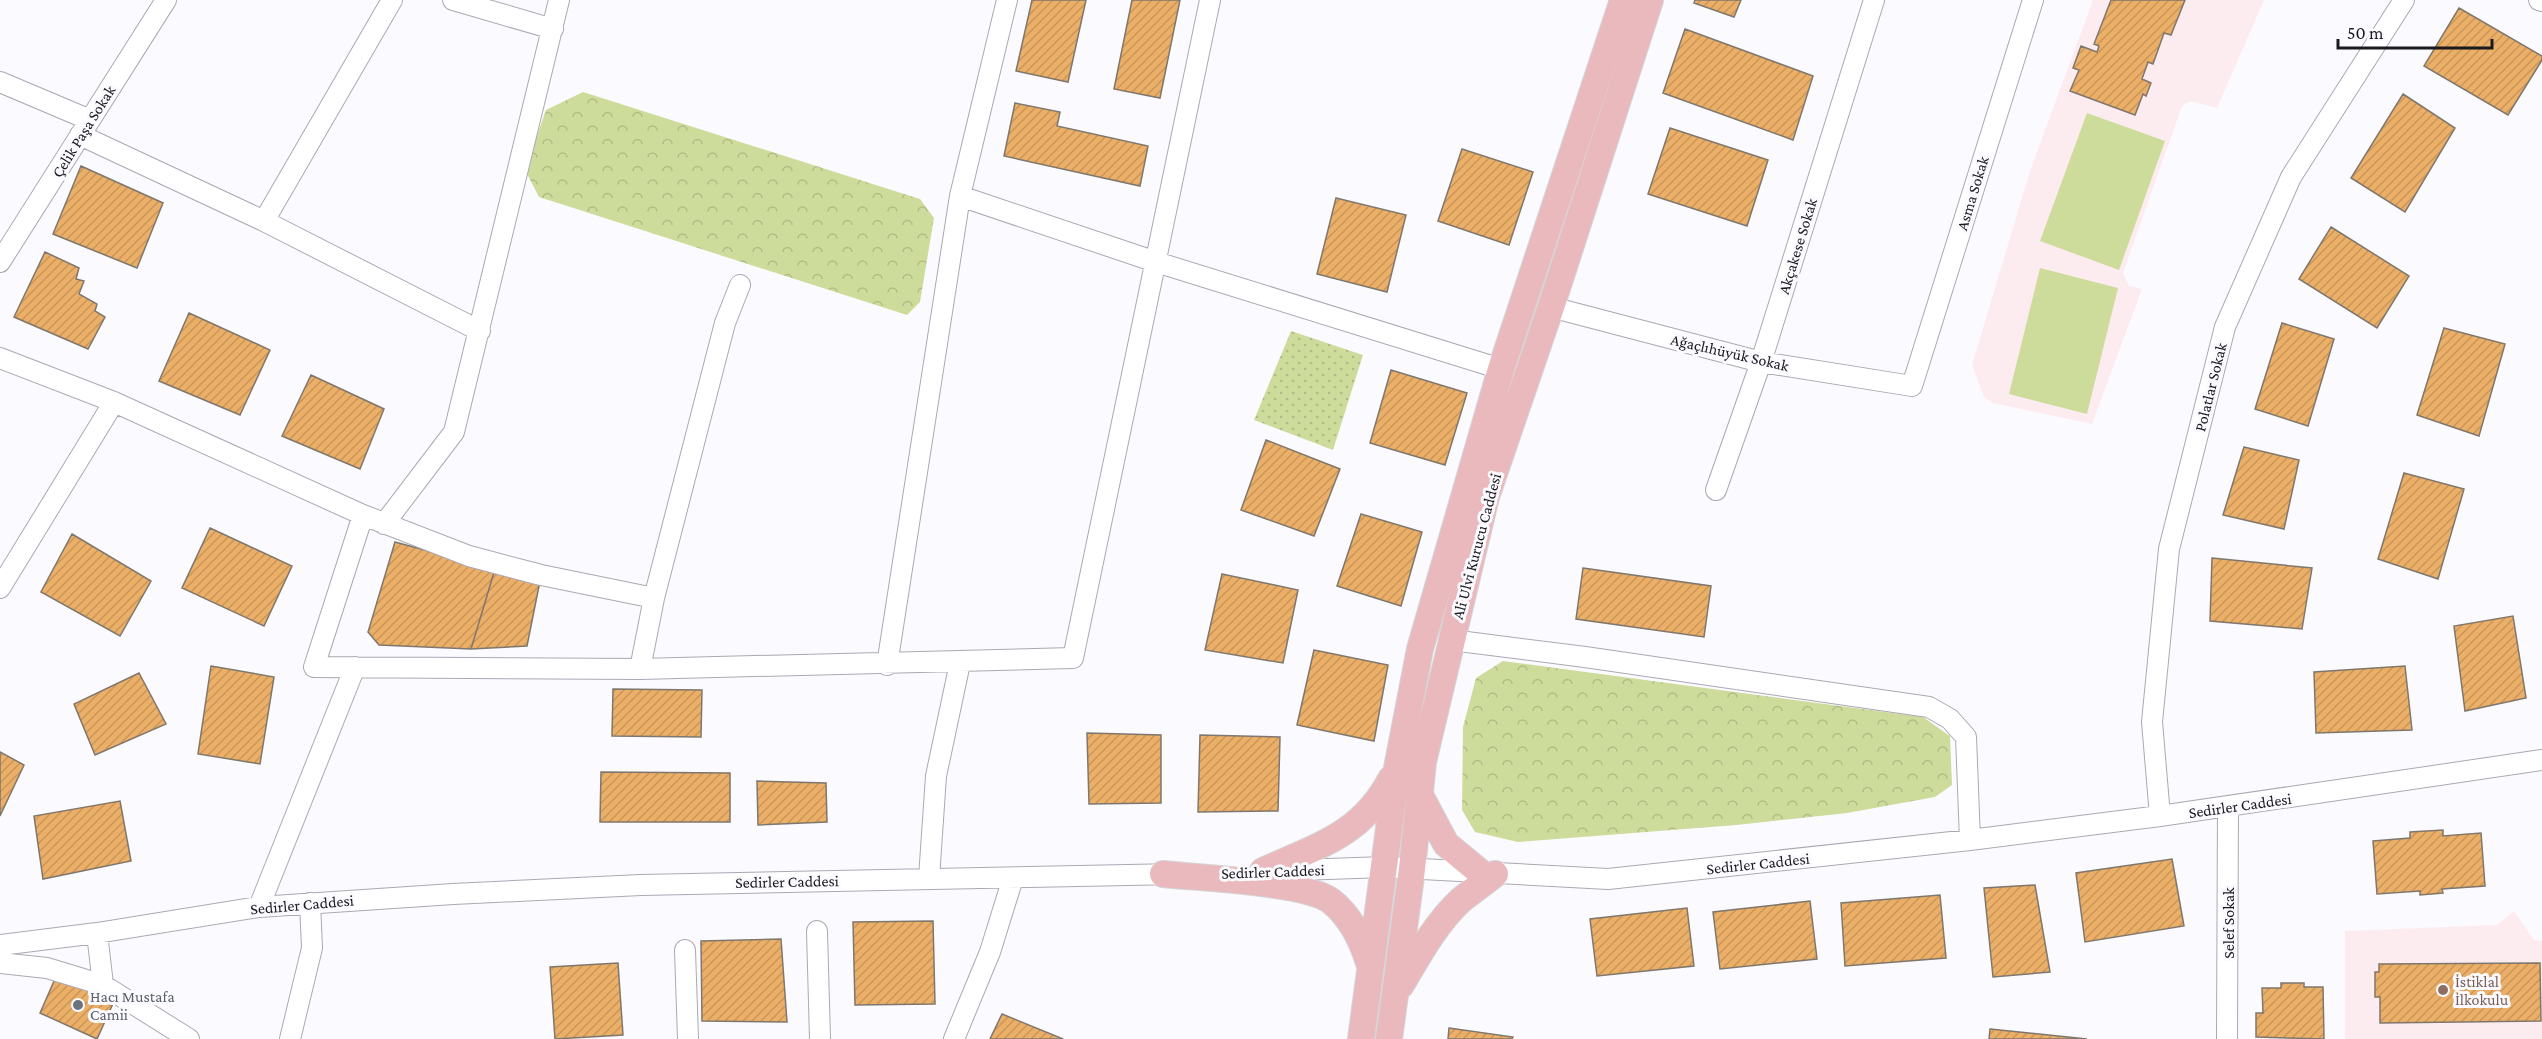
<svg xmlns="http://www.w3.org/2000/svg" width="2542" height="1039" viewBox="0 0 2542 1039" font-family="'Crimson Pro',serif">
<defs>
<pattern id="grass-dots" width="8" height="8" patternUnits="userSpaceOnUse" patternTransform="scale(1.5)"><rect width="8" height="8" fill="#cedc9b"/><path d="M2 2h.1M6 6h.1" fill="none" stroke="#b0bc85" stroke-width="1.8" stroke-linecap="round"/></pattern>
<pattern id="park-crowns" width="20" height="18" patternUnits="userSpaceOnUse" patternTransform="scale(1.5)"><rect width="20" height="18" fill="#cedc9b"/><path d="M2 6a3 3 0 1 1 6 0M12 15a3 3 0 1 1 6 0" fill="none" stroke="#b0bc85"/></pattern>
<pattern id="building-hatch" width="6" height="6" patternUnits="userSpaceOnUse" patternTransform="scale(1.5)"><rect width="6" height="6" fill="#ebaf67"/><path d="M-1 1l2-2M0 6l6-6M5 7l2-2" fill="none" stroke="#c99659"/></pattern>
</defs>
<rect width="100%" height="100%" fill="#fbfaff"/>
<path fill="#fcecf0" d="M2093 0H2264L2217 108 2190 101 2182 106 2123 273 2129 286 2142 289 2092 424 1993 403 1984 397 1972 365 2030 171Z
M2514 911 2534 940 2542 941V1039H2345V931L2497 925Z"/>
<path fill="url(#grass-dots)" d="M1291 331 1363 355 1333 450 1254 420Z"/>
<path fill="url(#park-crowns)" d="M583 92 920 199 934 218 920 302 907 315 539 197 525 170 546 110Z
M1503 661 1923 717 1950 736 1952 785 1935 797 1847 813 1736 825 1518 842 1475 832 1462 810 1463 727 1476 678Z"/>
<path fill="#cedc9b" d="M2087 113 2165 141 2119 270 2040 241Z
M2040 268 2118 288 2087 414 2009 394Z"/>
<path fill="url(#building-hatch)" stroke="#7f776d" stroke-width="1.5" d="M1032 0H1086L1068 82 1016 71Z
M1132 0H1180L1160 98 1114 89Z
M1695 0H1741L1734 17 1694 3Z
M2111 0H2185L2171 35 2164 33 2153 64 2148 62 2142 79 2151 83 2146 96 2143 94 2135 115 2070 91 2079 70 2073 68 2081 46 2097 52 2099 46 2094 44Z
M2459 8 2542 56V60L2508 115 2424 66Z
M1685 29 1813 76 1793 140 1663 93Z
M2403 94 2455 128 2405 212 2351 178Z
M1015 103 1060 112 1057 126 1148 146 1140 186 1004 156Z
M1670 128 1768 160 1747 226 1648 194Z
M1462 149 1533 172 1509 245 1438 221Z
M81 166 163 203 137 268 53 234Z
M1336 198 1406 215 1387 292 1317 274Z
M2331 227 2409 276 2377 328 2299 279Z
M45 252 79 268 76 279 84 281 79 294 97 304 95 311 105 317 88 349 14 317Z
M189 313 270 350 240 415 159 381Z
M2282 323 2334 339 2308 426 2255 409Z
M2444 328 2505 344 2479 436 2417 415Z
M1391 370 1467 393 1445 465 1370 443Z
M311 375 384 409 360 469 282 436Z
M1266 440 1340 469 1314 536 1241 510Z
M2244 447 2299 460 2284 529 2223 515Z
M2404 473 2464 489 2438 579 2378 559Z
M1361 514 1422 532 1401 606 1337 586Z
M210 528 292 566 264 626 182 588Z
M72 534 151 581 120 636 41 592Z
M395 542 495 569 471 649 379 645 368 632Z
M2212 558 2312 568 2302 629 2210 621Z
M1583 568 1711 586 1704 637 1576 619Z
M495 569 540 581 527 646 471 649Z
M1222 574 1298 590 1283 663 1205 650Z
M2513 616 2526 698 2465 711 2454 626Z
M1314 650 1388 665 1374 741 1297 725Z
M211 666 274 677 260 764 198 754Z
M2405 666 2412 730 2316 733 2314 672Z
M139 673 166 724 95 755 74 704Z
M613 689 702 690 701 737 612 736Z
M1087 733 1161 735V803L1089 804Z
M1200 735 1280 737 1278 811 1198 812Z
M0 752 24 765 0 816Z
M601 772 730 773V822H600Z
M757 781 826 783 827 822 758 825Z
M120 801 131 861 43 879 34 816Z
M2443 830V836L2481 833 2485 886 2442 889 2443 893 2420 895V891L2377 894 2373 841 2410 838V832Z
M2172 859 2184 926 2085 942 2076 873Z
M2035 885 2050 972 1993 977 1984 888Z
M1940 895 1946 958 1845 966 1841 903Z
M1810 901 1817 959 1720 969 1713 912Z
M1687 908 1694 966 1597 976 1590 919Z
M933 921 935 1004 855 1005 853 922Z
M781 939 787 1022 702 1021 701 941Z
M618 963 623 1035 555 1039 550 967Z
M2540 963 2541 1021 2380 1023V997H2375V972H2379V964Z
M58 972 116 997 97 1039 40 1013Z
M2281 983H2304V987H2323L2324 1039 2256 1037V1013H2263L2262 988H2281Z
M1002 1014 1063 1039H990Z
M1449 1028 1513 1037 1512 1039H1448Z
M1990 1029 2087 1039H1989Z"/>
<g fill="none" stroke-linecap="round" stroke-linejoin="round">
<g stroke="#aca8b3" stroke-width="22">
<path id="minor" d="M453 0 553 29
M2539 0 2542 1
M0 82 90 120
M80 135 264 221 480 331
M960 196 1156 262 1501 369
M264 221 392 0
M0 262 166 0
M1551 307 1761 362 1912 386 2033 0
M0 358 114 402 363 515 469 556 541 575 654 598
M1716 490 1761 362 1874 0
M363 515 314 667 640 669 1073 658 1210 0
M384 524 454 432 559 0
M0 588 114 402
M1451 640 1585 657 1929 707 1950 719 1966 737 1970 840
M887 665 960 196 1007 0
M640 669 654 598 725 323 740 285
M2160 816 2152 722 2169 549 2225 327 2291 177 2404 0
M1272 871 1384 867 1608 879 1970 840 2160 816 2542 760
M929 878 936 776 960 663
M259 907 355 667
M817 931 820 1039
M97 933 103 985
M0 945 97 933 259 907 453 894 641 885 1177 874
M685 950 688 1039
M0 963 47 968 103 985 189 1039
M290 1039 312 948 310 903
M954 1039 990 952 1013 878
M2227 1039 2228 807"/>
</g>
<g stroke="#d6d6d6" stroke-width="28">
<path id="major" d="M1420 795 1446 844 1481 873
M1263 871C1317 846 1362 835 1391 779
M1163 874C1199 878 1307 882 1331 901 1351 917 1362 940 1369 963
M1401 985C1418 956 1436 923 1461 900 1472 891 1484 883 1495 874
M1361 1039 1397 768 1420 649 1501 369 1623 0
M1389 1039 1412 869 1423 762 1486 497 1551 307 1650 0"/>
</g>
<use href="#minor" stroke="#fff" stroke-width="20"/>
<use href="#major" stroke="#e9b9bd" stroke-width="26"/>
</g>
<circle fill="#8d6e63" stroke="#fbfaff" stroke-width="2" cx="2443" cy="990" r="6"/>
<circle fill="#6b7280" stroke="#fbfaff" stroke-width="2" cx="78" cy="1005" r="6"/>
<g text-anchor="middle" stroke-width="6" stroke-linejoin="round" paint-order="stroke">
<g font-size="16" fill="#1b1a1e" stroke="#fbfaff">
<text transform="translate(83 131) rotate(-58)" y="6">Çelik Paşa Sokak</text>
<text transform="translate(1972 193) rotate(-73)" y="6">Asma Sokak</text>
<text transform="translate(1797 246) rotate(-73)" y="6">Akçakese Sokak</text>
<text transform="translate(1730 352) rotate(13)" y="6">Ağaçlıhüyük Sokak</text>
<text transform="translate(2210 387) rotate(-76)" y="6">Polatlar Sokak</text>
<text transform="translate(1476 546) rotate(-75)" y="6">Ali Ulvi Kurucu Caddesi</text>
<text transform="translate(2240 805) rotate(-8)" y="6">Sedirler Caddesi</text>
<text transform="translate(1758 863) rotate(-6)" y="6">Sedirler Caddesi</text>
<text transform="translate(1273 871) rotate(-2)" y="6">Sedirler Caddesi</text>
<text transform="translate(787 881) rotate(-1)" y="6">Sedirler Caddesi</text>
<text transform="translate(302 904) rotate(-5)" y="6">Sedirler Caddesi</text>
<text transform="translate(2228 923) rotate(-90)" y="6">Selef Sokak</text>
</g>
<g font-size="16" fill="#785e54" stroke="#fbfaff" text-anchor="start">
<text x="2455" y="987">İstiklal<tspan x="2455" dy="18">İlkokulu</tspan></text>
</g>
<g font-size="16" fill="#5b616d" stroke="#fbfaff" text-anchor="start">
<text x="90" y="1002">Hacı Mustafa<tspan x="90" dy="18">Camii</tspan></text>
</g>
</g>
<path d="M2338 39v9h154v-9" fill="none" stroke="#1b1a1e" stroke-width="3"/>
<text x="2347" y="39" font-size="18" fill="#1b1a1e" stroke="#fbfaff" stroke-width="4.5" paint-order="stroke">50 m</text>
</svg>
